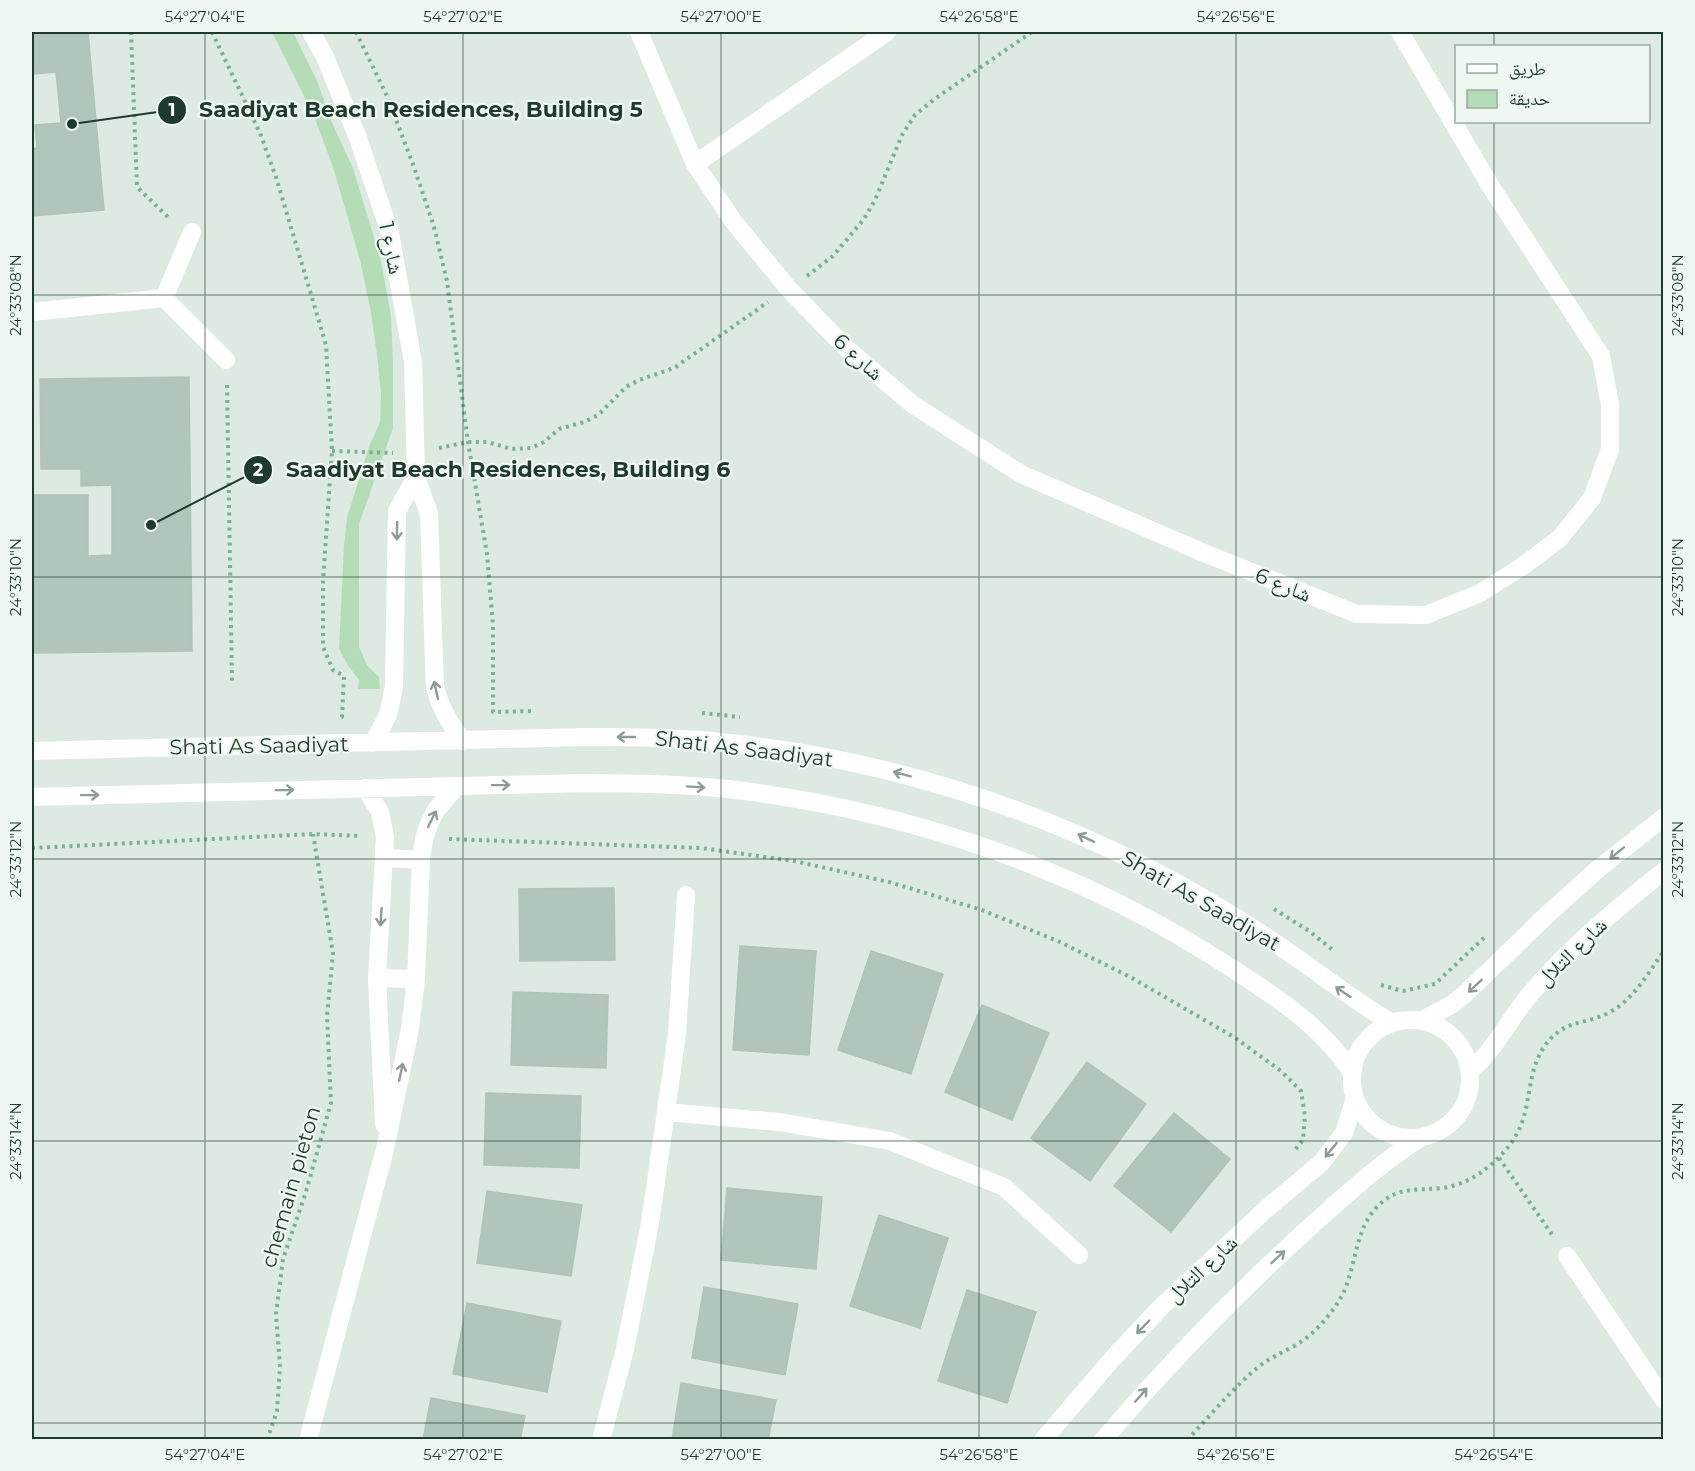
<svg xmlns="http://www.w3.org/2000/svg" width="1695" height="1471" viewBox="0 0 1695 1471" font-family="Montserrat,'Noto Naskh Arabic',sans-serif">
<rect width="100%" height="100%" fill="#ddeae2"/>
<path fill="#b4ddb7" d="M272 32H293L317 81 333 125 353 168 381 261 391 316 393 365V428L359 524V647L367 665 379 677 380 689H358L359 680 347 664 339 648 344 546 347 518 369 447 380 422 381 394 377 355 371 312 360 260 333 167 313 114Z"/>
<path fill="#b2c5ba" stroke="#afc4b7" stroke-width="1.5" d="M32 32H88L104 210 32 216V149L37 148 35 125 61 123 56 72 34 74Z
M189 377 192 651 32 653V495H88V556L112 555V485L81 486V469H41L40 379Z
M614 888 615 960 520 961 519 889Z
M740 946 816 951 809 1055 733 1050Z
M871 951 943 974 911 1074 838 1050Z
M513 992 608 995 606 1068 511 1065Z
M982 1005 1049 1033 1012 1120 945 1092Z
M1087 1062 1146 1104 1090 1181 1031 1138Z
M486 1093 581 1096 579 1168 484 1165Z
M1174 1113 1230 1159 1171 1232 1114 1186Z
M727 1188 822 1197 816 1269 721 1260Z
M487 1191 582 1205 571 1276 477 1263Z
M879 1215 948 1238 920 1328 850 1306Z
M704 1287 798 1304 785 1375 692 1358Z
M967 1290 1036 1312 1007 1403 938 1381Z
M467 1303 561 1321 547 1392 453 1374Z
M681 1383 776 1400 768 1440H672Z
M431 1398 525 1416 520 1440H423Z"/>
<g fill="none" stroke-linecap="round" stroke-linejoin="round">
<path stroke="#7bb095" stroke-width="4" stroke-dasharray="3 4.5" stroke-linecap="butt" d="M131 32 137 187 171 220
M212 32 260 133 276 177 326 345 332 451 323 581V647L333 670 344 676 342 717H338
M356 32 387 96 414 167 434 227 447 281 468 442 487 554 493 625V712L533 711
M807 276 833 256 864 219 875 200 902 135 915 115 936 98 1032 32
M227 385 232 681
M439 448 468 442H488L511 449 531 448 544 442 559 429 584 422 598 415 626 387 639 380 674 368 768 302
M332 451 393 453
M702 713 740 717
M449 839 701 848 794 861 889 882 982 910 1060 942 1132 978 1234 1037 1281 1071 1301 1091 1305 1116 1303 1140 1294 1151
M32 848 313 834 360 836
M1274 909 1309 931 1334 951
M1381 985 1403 991 1435 984 1487 935
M1499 1158 1553 1236
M267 1440 277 1411 280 1367 276 1314 283 1259 305 1195 331 1103 327 1016 333 953 313 834
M1187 1440C1210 1416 1232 1389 1257 1368 1269 1358 1282 1353 1296 1345 1313 1335 1326 1320 1337 1304 1357 1275 1352 1234 1376 1208 1397 1185 1416 1191 1443 1188 1457 1186 1473 1179 1484 1170 1500 1158 1514 1143 1521 1125 1531 1099 1528 1071 1544 1047 1564 1018 1584 1026 1610 1012 1635 998 1648 973 1664 951"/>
<path stroke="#fff" stroke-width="18" d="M311 32 325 57 358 138 390 233 413 362 416 477 429 514 435 688C441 709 449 724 463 741
M639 32 695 164 733 221 788 288 846 348 912 404 1021 474 1204 553 1357 614 1426 615 1480 593 1523 566 1560 538 1592 498 1610 449V405L1601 356 1491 187 1400 32
M695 164 887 32
M164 298 226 360
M164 298 192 232
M32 312 164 298
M373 743 388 715 394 687 397 511 416 477
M32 751 583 737C625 737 668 737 710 741 877 756 1041 807 1188 889 1223 909 1258 930 1291 954 1325 977 1357 1003 1392 1023
M365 788 380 812 385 837 377 978 384 1124
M32 797 583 783C632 783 680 784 728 789 905 810 1076 867 1225 964 1273 995 1320 1024 1352 1072
M385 858 421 860
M377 978 416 979
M1352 1079a59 59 0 1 1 118 0a59 59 0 1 1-118 0Z
M1421 1021 1451 1005 1464 995 1549 913 1598 869 1664 817
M1470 1071C1496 1049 1510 1017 1532 992 1570 947 1617 908 1664 871
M666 1112 779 1122 890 1141 1004 1187 1079 1255
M1567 1256 1664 1400
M308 1440 385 1149 410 1029 416 979 421 860 424 839 429 824 436 810 457 786
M601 1440 625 1349 650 1223 677 1034 686 895
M1043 1440 1113 1358 1161 1307 1265 1210 1322 1162 1344 1133 1355 1098
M1103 1440C1168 1364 1237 1293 1311 1226 1347 1194 1381 1162 1422 1137"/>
</g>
<defs><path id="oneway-shaft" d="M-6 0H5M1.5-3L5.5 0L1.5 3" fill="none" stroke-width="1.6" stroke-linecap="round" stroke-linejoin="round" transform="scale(1.5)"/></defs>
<g stroke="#8e9c96">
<use href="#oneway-shaft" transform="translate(397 531) rotate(91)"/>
<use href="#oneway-shaft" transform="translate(436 690) rotate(-102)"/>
<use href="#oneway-shaft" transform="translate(626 737) rotate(-180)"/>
<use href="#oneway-shaft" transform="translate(902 774) rotate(-165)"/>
<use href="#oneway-shaft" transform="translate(501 785) rotate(-1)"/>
<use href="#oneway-shaft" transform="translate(696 787) rotate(4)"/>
<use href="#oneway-shaft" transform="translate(285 790) rotate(-1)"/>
<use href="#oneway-shaft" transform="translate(90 795) rotate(-1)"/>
<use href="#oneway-shaft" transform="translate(432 819) rotate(-64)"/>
<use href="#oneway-shaft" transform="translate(1086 838) rotate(-155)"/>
<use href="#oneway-shaft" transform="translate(1617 853) rotate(141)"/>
<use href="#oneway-shaft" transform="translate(381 917) rotate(94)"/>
<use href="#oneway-shaft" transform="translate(1475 986) rotate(137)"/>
<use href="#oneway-shaft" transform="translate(1343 992) rotate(-146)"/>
<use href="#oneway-shaft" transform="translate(401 1072) rotate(-78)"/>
<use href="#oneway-shaft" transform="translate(1331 1150) rotate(129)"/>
<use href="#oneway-shaft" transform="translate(1278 1257) rotate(-43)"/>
<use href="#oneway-shaft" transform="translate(1143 1327) rotate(134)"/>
<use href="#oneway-shaft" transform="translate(1141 1395) rotate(-49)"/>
</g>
<path fill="none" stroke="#1e3a2d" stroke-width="1.5" stroke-opacity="0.45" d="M205 32V1440M463 32V1440M721 32V1440M979 32V1440M1236 32V1440M1494 32V46M1494 122V1440M32 295H1664M32 577H1664M32 859H1664M32 1141H1664M32 1423H1664"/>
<g text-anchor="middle" stroke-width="4.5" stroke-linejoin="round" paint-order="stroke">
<g font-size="21" fill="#1e3a2d" stroke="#eef7f0">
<text transform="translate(391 248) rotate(78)" y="7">شارع 1</text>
<text transform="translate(858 357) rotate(42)" y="7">شارع 6</text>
<text transform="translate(1283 585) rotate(22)" y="7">شارع 6</text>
<text transform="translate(259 746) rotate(-1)" y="7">Shati As Saadiyat</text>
<text transform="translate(744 749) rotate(7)" y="7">Shati As Saadiyat</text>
<text transform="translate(1201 901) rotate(30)" y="7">Shati As Saadiyat</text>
<text transform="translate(1572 952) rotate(-44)" y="7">شارع التلال</text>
<text transform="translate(291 1187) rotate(-74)" y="7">chemain pieton</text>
<text transform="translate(1202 1269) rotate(-43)" y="7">شارع التلال</text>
</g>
</g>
<path fill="none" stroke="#1e3a2d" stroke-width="2" d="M72 124L172 110M151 525L258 470"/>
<g fill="#1e3a2d" stroke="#eef7f0" stroke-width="2">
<circle cx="72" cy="124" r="6"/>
<circle cx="151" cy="525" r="6"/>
<circle cx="172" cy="110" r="15"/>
<circle cx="258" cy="470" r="15"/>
</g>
<g font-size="18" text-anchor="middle" font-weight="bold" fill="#fff">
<text x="172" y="116">1</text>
<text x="258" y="476">2</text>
</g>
<g font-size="22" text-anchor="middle" font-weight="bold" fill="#1e3a2d" stroke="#eef7f0" stroke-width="4.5" stroke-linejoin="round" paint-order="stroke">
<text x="421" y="117">Saadiyat Beach Residences, Building 5</text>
<text x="508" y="477">Saadiyat Beach Residences, Building 6</text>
</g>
<rect width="1695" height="1471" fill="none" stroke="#eef7f0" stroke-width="66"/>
<rect x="1455" y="45" width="195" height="78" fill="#eef7f0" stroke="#9baba2" stroke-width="1.5"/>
<rect x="1467" y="64" width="30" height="9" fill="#ffffff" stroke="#9baba2" stroke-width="1.5"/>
<text x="1509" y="75" font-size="18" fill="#1e3a2d">طريق</text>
<rect x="1467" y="90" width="30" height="18" fill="#b4ddb7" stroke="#9baba2" stroke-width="1.5"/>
<text x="1509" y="105" font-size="18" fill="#1e3a2d">حديقة</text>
<rect x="33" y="33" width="1629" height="1405" fill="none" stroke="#1e3a2d" stroke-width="2"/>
<g font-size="15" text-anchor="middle" fill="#1e3a2d">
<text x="205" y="22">54°27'04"E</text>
<text x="463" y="22">54°27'02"E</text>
<text x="721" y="22">54°27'00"E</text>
<text x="979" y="22">54°26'58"E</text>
<text x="1236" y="22">54°26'56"E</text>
<text transform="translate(1678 295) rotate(-90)" y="5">24°33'08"N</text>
<text transform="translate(16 295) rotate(-90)" y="5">24°33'08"N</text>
<text transform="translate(1678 577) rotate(-90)" y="5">24°33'10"N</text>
<text transform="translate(16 577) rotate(-90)" y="5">24°33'10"N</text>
<text transform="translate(1678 859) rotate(-90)" y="5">24°33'12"N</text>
<text transform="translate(16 859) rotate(-90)" y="5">24°33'12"N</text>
<text transform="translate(1678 1141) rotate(-90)" y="5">24°33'14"N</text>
<text transform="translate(16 1141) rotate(-90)" y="5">24°33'14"N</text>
<text x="205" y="1460">54°27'04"E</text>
<text x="463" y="1460">54°27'02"E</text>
<text x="721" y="1460">54°27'00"E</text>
<text x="979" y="1460">54°26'58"E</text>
<text x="1236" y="1460">54°26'56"E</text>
<text x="1494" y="1460">54°26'54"E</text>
</g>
</svg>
